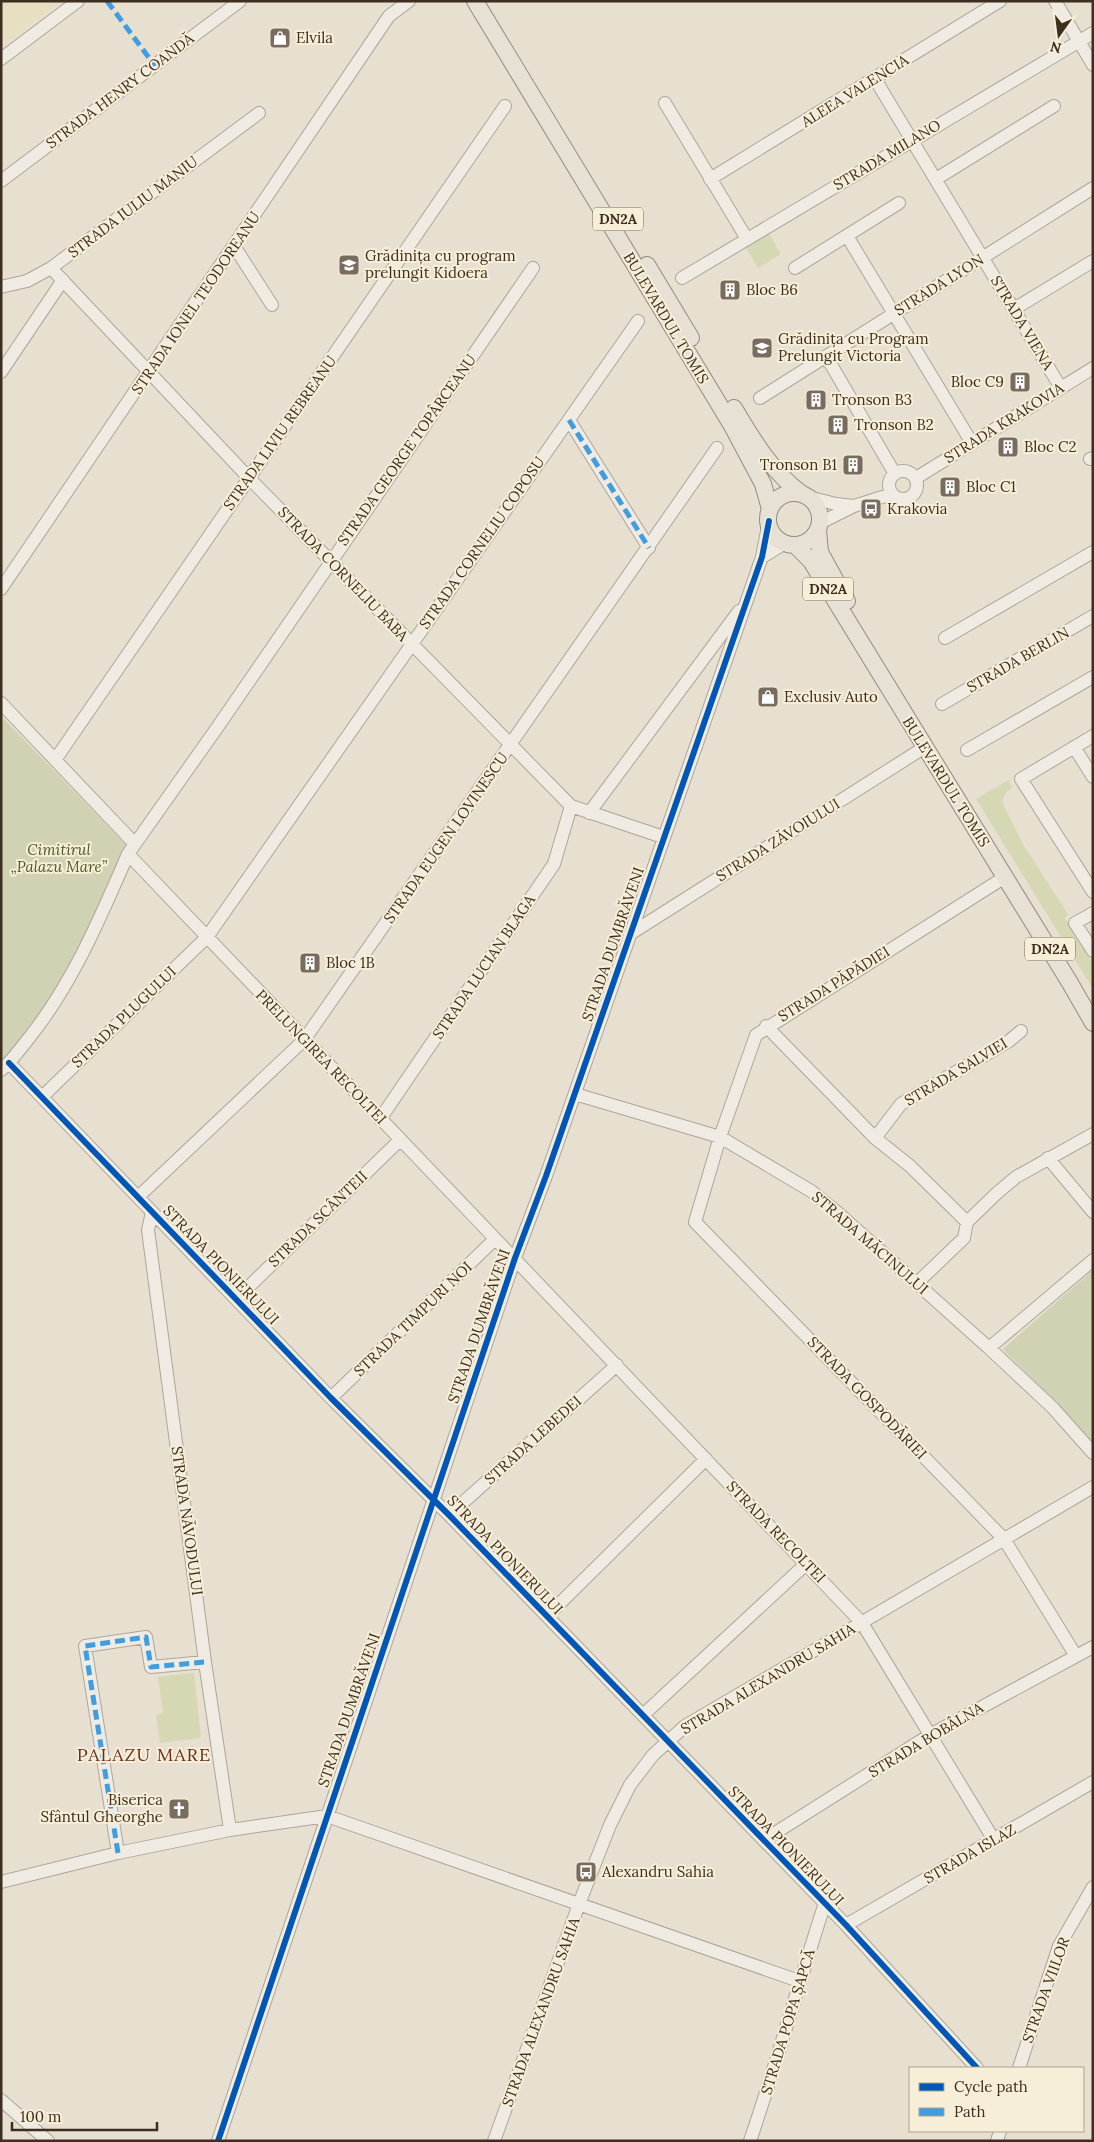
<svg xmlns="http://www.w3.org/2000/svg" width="1094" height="2142" viewBox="0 0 1094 2142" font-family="Lora,serif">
<rect width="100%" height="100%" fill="#e7e0d1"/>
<path fill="#e6dfc2" d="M1 1H61L1 46Z"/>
<path fill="#d6d7b3" d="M768 232 781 254 758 268 745 246Z
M1008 780 1012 788 1006 792 1002 802 1024 846 1068 914 1065 918 1093 964V989L976 799Z
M194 1673 201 1738 160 1743 156 1715 163 1713 158 1677Z"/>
<path fill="#d1d1b3" d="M1 716 127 846 89 935 42 1016 1 1062Z
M1093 1270V1443L1003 1349Z"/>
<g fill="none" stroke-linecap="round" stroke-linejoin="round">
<g stroke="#ada599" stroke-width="14">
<path id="minor" d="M1055 1 1093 65
M1 59 78 1
M875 79 1061 388
M665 103 747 239
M710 179 1000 1
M936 179 1054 106
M1 181 240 1
M847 236 972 443
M234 246 272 305
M51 268 249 478 571 806 663 837
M795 268 899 203
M682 278 1093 33
M1 287 27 281 51 268 259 113
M1014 309 1093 261
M826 356 895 474
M1 372 63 280
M760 398 1093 188
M569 420 649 548
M1090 459 1093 458
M889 485a14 14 0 1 1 28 0a14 14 0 1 1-28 0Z
M916 478 1093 368
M808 497 836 504 854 506 892 494
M820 523 854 506
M762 557 785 543
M1 589 389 16 409 1
M945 638 1093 552
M1 703 135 844
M942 704 1093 616
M1093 736 1021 779 1093 892
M1074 747 1093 777
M967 750 1093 677
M55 760 505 106
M589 813 739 611
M128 854 862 1623 994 1840
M1005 877 756 1035 720 1137 695 1222 1004 1539 1076 1656
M1093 913 1075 923 1093 951
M630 934 925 747
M766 1026 875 1138 910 1166 967 1222
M9 1063 331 1398 449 1515 846 1925 977 2068
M1 1070C12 1061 20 1049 29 1038 73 983 100 918 128 854L135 844 219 725 533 268
M575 1094 720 1137 811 1191 838 1213 989 1348 1053 1408 1093 1453
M42 1097 207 937 638 321
M380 1119 554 864 571 806
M875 1138 901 1104 1009 1041 1021 1031
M1048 1158 1093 1212
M138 1197 304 1040 717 448
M152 1212 148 1230 205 1662 230 1830
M917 1283 964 1238 967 1222 997 1193 1016 1177 1093 1134
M236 1299 400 1140
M989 1348 1093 1260
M331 1398 494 1240
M449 1515 617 1365
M547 1616 706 1459
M643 1715 806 1564
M764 1840 930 1735 1093 1647
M118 1853 85 1646 146 1637 151 1667 205 1662
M1 1882 118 1853 230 1830 327 1816 799 1981
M846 1925 1093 1782
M1019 2068 1059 1946 1093 1887
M1 2100 48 2141
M218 2141 515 1258 546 1176 762 557 769 521
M494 2141 579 1904 610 1825 630 1785 653 1755 685 1726 1093 1487
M750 2141C777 2062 799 1982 825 1903
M997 2141 1000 2131"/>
</g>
<g stroke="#928b80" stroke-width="18">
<path id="major" d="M475 1 731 424 763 484 770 509
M647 265 691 338
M734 408C753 440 772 472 802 494
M768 519a26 26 0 1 1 52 0a26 26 0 1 1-52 0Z
M818 530 820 552 847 601
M795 545 811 561 1070 983 1093 1023"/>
</g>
<use href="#minor" stroke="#efebe3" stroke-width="12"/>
<use href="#major" stroke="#e6e1d4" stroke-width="16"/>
<path stroke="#3f9de0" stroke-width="5" stroke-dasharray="10 5" stroke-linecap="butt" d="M107 1 155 66
M569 420 649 548
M118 1853 85 1646 146 1637 151 1667 205 1662"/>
<g stroke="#f7eed8" stroke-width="9">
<path id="cycleway" d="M9 1063 331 1398 449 1515 846 1925 977 2068
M218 2141 515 1258 546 1176 762 557 769 521"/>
</g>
<use href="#cycleway" stroke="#0057b8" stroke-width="6"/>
</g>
<defs>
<g id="shop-square" transform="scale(1.125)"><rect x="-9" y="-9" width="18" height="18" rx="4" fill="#786c5e" stroke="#f7eed8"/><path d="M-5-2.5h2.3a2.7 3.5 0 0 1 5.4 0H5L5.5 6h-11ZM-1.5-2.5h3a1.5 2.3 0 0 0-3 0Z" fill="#fff"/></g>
<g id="school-square" transform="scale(1.125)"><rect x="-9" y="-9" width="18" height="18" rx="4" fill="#786c5e" stroke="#f7eed8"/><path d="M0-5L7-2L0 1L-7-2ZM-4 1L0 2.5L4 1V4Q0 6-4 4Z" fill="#fff"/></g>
<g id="building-square" transform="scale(1.125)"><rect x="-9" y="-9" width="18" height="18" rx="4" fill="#786c5e" stroke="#f7eed8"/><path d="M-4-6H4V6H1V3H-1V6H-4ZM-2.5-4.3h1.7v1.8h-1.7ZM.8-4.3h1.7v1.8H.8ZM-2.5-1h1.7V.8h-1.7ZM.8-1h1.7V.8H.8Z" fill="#fff"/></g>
<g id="bus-square" transform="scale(1.125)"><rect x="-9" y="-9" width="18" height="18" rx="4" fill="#786c5e" stroke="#f7eed8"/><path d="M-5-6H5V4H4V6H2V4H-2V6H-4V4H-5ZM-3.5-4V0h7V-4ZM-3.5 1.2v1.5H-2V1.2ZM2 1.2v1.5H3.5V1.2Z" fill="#fff"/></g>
<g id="church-square" transform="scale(1.125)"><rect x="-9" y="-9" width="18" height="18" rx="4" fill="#786c5e" stroke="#f7eed8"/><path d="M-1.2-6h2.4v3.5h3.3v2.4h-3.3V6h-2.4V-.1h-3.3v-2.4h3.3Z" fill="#fff"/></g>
</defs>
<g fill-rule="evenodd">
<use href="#shop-square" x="280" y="38"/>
<use href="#school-square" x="349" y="265"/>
<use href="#building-square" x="730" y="290"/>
<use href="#school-square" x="762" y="348"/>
<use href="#building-square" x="1020" y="382"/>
<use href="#building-square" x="816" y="400"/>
<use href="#building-square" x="838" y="425"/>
<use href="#building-square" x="1008" y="447"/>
<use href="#building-square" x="853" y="465"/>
<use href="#building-square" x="950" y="487"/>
<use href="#bus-square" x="871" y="509"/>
<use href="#shop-square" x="768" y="697"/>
<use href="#building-square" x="310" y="963"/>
<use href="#church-square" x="179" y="1809"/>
<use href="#bus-square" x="586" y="1872"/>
</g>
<g text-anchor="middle" stroke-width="4" stroke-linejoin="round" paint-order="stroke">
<g fill="#f7eed8" stroke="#756857" stroke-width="1">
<rect x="593" y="207.5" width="50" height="23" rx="4"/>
<rect x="803" y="577.5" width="50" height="23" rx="4"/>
<rect x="1025" y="937.5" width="50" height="23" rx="4"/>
</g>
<g font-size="14" font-weight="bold" fill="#3d2e20">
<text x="618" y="224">DN2A</text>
<text x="828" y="594">DN2A</text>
<text x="1050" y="954">DN2A</text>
</g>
<g font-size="15" fill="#3d2e20" stroke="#f7eed8" text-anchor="start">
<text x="296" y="43">Elvila</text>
<text x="365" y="261">Grădinița cu program<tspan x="365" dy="17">prelungit Kidoera</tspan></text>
<text x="746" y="295">Bloc B6</text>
<text x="778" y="344">Grădinița cu Program<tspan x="778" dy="17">Prelungit Victoria</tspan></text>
<text x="1004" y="387" text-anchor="end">Bloc C9</text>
<text x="832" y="405">Tronson B3</text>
<text x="854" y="430">Tronson B2</text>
<text x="1024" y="452">Bloc C2</text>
<text x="837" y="470" text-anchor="end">Tronson B1</text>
<text x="966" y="492">Bloc C1</text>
<text x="887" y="514">Krakovia</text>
<text x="784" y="702">Exclusiv Auto</text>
<text x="326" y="968">Bloc 1B</text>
<text x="163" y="1805" text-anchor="end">Biserica<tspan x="163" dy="17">Sfântul Gheorghe</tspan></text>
<text x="602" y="1877">Alexandru Sahia</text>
</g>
<g font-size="15" fill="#3d2e20" stroke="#f7eed8">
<text transform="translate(120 91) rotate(-37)" y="5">STRADA HENRY COANDĂ</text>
<text transform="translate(855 91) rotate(-32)" y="5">ALEEA VALENCIA</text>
<text transform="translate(887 155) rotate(-31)" y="5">STRADA MILANO</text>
<text transform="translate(133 207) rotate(-37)" y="5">STRADA IULIU MANIU</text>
<text transform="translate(939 285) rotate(-32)" y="5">STRADA LYON</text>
<text transform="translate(196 303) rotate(-56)" y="5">STRADA IONEL TEODOREANU</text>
<text transform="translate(666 318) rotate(59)" y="5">BULEVARDUL TOMIS</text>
<text transform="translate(1022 323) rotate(59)" y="5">STRADA VIENA</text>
<text transform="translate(1004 423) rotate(-32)" y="5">STRADA KRAKOVIA</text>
<text transform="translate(280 433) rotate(-55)" y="5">STRADA LIVIU REBREANU</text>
<text transform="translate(407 450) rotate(-55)" y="5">STRADA GEORGE TOPÂRCEANU</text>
<text transform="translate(482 543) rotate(-55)" y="5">STRADA CORNELIU COPOSU</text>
<text transform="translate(343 574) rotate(46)" y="5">STRADA CORNELIU BABA</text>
<text transform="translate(1018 660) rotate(-30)" y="5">STRADA BERLIN</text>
<text transform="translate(946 782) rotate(58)" y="5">BULEVARDUL TOMIS</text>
<text transform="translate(446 838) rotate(-55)" y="5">STRADA EUGEN LOVINESCU</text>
<text transform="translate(778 840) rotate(-32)" y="5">STRADA ZĂVOIULUI</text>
<text transform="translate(613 944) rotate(-71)" y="5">STRADA DUMBRĂVENI</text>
<text transform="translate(484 967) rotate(-56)" y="5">STRADA LUCIAN BLAGA</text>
<text transform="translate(834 984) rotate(-32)" y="5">STRADA PĂPĂDIEI</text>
<text transform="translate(124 1017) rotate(-44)" y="5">STRADA PLUGULUI</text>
<text transform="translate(321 1057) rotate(46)" y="5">PRELUNGIREA RECOLTEI</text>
<text transform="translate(956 1072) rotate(-31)" y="5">STRADA SALVIEI</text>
<text transform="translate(318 1219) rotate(-44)" y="5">STRADA SCÂNTEII</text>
<text transform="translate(870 1243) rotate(41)" y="5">STRADA MĂCINULUI</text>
<text transform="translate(221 1265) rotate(46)" y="5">STRADA PIONIERULUI</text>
<text transform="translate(413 1319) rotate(-44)" y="5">STRADA TIMPURI NOI</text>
<text transform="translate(479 1326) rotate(-71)" y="5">STRADA DUMBRĂVENI</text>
<text transform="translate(867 1398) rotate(46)" y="5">STRADA GOSPODĂRIEI</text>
<text transform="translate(533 1440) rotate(-42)" y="5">STRADA LEBEDEI</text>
<text transform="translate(187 1521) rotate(82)" y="5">STRADA NĂVODULUI</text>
<text transform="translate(776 1532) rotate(46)" y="5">STRADA RECOLTEI</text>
<text transform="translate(505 1555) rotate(46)" y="5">STRADA PIONIERULUI</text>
<text transform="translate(768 1679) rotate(-31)" y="5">STRADA ALEXANDRU SAHIA</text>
<text transform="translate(349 1710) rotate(-71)" y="5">STRADA DUMBRĂVENI</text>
<text transform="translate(926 1740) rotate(-31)" y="5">STRADA BOBÂLNA</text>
<text transform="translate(786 1846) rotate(46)" y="5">STRADA PIONIERULUI</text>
<text transform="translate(970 1854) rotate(-30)" y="5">STRADA ISLAZ</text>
<text transform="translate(1046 1990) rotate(-70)" y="5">STRADA VIILOR</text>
<text transform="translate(541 2012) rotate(-70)" y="5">STRADA ALEXANDRU SAHIA</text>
<text transform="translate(788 2022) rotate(-73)" y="5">STRADA POPA ȘAPCĂ</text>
</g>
<g font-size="15" font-style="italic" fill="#4d5a26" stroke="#f7eed8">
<text x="59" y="855">Cimitirul<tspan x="59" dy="17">„Palazu Mare”</tspan></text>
</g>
<g font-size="18" letter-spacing="1" fill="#6b2e1e" stroke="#f7eed8">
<text x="144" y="1761">PALAZU MARE</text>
</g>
</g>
<rect width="1094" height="2142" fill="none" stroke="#3d2e20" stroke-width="5"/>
<rect x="909" y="2067" width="175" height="65" fill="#f7eed8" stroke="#ada18e"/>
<rect x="919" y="2083" width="25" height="8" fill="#0057b8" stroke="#ada18e"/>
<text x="954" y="2092" font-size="15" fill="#3d2e20">Cycle path</text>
<rect x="919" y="2108" width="25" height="8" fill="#3f9de0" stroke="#ada18e"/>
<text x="954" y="2117" font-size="15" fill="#3d2e20">Path</text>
<g transform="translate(1059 35) rotate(194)" stroke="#f7eed8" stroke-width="4" paint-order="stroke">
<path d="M0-4L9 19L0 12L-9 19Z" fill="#3d2e20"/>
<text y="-8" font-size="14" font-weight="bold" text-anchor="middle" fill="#3d2e20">N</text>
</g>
<path d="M12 2122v8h145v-8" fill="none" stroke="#3d2e20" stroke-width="2.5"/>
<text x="20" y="2122" font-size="15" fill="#3d2e20" stroke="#f7eed8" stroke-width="4" paint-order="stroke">100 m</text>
</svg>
